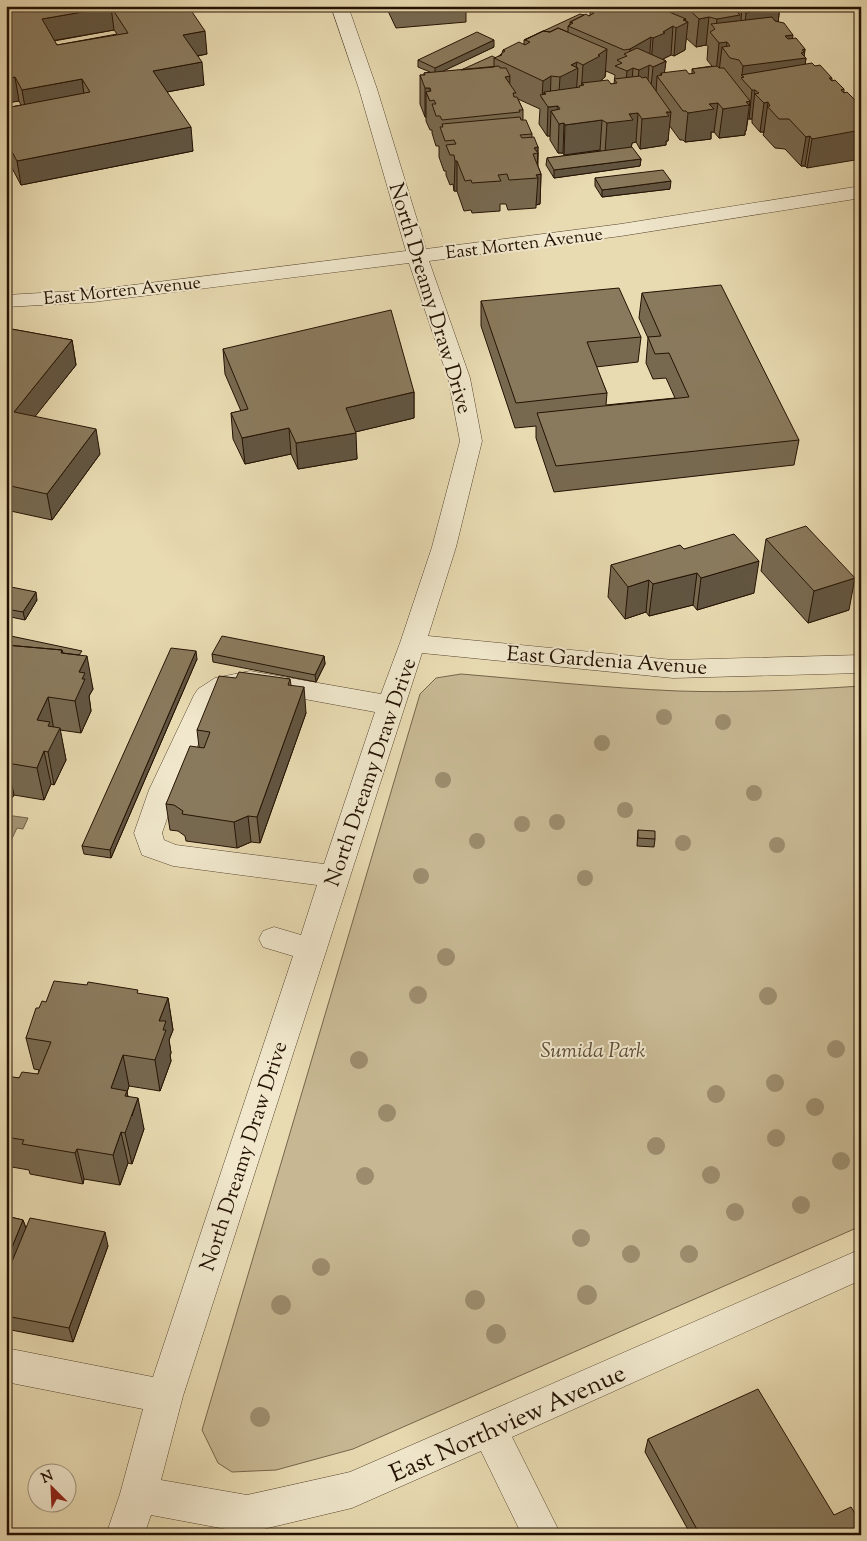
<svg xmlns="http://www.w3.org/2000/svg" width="867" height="1541" viewBox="0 0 867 1541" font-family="'Sorts Mill Goudy',serif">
<rect width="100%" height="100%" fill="#e8dab1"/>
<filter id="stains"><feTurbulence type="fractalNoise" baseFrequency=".004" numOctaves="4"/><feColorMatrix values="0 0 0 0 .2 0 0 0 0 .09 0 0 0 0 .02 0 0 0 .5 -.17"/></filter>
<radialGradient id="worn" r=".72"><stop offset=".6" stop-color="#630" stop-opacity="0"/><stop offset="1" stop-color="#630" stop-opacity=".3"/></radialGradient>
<path fill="#c7b893" stroke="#76654b" d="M461 674C533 680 605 688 678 691 739 693 800 690 861 686V1226L353 1449 276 1470 232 1472 218 1463 202 1430 420 694 436 678Z"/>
<path fill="#a59676" stroke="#716148" d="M6 815 28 818 23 829 17 828 6 851Z"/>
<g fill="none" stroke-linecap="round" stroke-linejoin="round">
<g stroke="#55442e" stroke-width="1">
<path id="minor" d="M331 6H348L377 89 426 249 621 224 861 186V198L621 236 429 261 470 378 482 441 456 547 428 636 673 660 861 655V673L673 678 422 653 183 1396 161 1480 247 1495 350 1472 861 1249V1280L512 1437 561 1535H522L481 1451 352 1508 247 1533 151 1515 144 1535H106L120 1494 143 1409 6 1382V1348L153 1377 293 956 263 947 259 939 263 931 274 927 301 935 317 885 173 866 142 855 134 833 149 790 194 695 198 689 215 678 250 671 381 694 400 643 432 547 460 441 448 378 409 263 93 302 6 307V295L93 290 406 251 359 89ZM250 689 375 712 324 864 176 845 164 840 162 833 177 790 218 701 231 692Z"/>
</g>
<use href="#minor" fill="#f0e7cc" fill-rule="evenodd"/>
</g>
<g fill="#9c8c6d">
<circle cx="664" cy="717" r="8"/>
<circle cx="723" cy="722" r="8"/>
<circle cx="602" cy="743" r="8"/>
<circle cx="443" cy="780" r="8"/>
<circle cx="754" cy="793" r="8"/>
<circle cx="625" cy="810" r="8"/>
<circle cx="557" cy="822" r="8"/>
<circle cx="522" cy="824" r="8"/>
<circle cx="477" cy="841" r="8"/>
<circle cx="683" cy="843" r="8"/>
<circle cx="777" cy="845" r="8"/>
<circle cx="421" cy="876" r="8"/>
<circle cx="585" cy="878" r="8"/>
<circle cx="446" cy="957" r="9"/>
<circle cx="418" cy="995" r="9"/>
<circle cx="768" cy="996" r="9"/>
<circle cx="836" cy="1049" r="9"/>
<circle cx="359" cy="1060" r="9"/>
<circle cx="775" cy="1083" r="9"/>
<circle cx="716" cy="1094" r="9"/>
<circle cx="815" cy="1107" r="9"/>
<circle cx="387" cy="1113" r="9"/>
<circle cx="776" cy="1138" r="9"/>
<circle cx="656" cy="1146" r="9"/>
<circle cx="841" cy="1161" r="9"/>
<circle cx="711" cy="1175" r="9"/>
<circle cx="365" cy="1176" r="9"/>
<circle cx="801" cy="1205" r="9"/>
<circle cx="735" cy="1212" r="9"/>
<circle cx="581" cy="1238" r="9"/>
<circle cx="631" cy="1254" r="9"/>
<circle cx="689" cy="1254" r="9"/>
<circle cx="321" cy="1267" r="9"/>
<circle cx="587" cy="1295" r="10"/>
<circle cx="475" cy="1300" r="10"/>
<circle cx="281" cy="1305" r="10"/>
<circle cx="496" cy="1334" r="10"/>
<circle cx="260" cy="1417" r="10"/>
</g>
<path fill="#776950" stroke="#241203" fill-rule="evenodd" d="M6 6H188L207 54 198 56 204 85 167 92 193 151 21 185 6 157V108L21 105 19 101 6 103ZM114 30 117 34 57 45 54 41Z
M388 6H466V22L396 28 388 11Z
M607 6H655L669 12V6H780L778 22 792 38 805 49 804 56 806 58 805 65 815 66 832 78V81L844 89V93L860 105 859 111 807 168 805 166H801L785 149 775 148 763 135 764 132H760L752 123V119H748L746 131H745V135L719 138 714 132H711V139L685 142 683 140H680L669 125 668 141H666V145L640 149 636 142 632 143 631 147 641 159 640 166 554 178 546 165 547 158 601 151 600 150 564 155 563 153H558L550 140V136H547L539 124 540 109 518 99 523 110V120L532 134V137L538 147V166L541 174 540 204 536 205V208L508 210 506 204H500V211L472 213 471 210 464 211 457 191H454L453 184 450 185 446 175V171H444L439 157V146H436L432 133V130H430L426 121V117H425L420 104V75H424V73L430 72 418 67V60L494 47 441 72 461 70 496 58 500 55 502 53 503 50 524 44V40L584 15 589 16 590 15V12L605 8ZM686 38 696 47 706 45 708 46 707 60 712 66 692 69V74H689L664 73 666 61 663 59 671 55 674 56 685 50ZM606 71 615 75 614 84H611L600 81 605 77Z
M595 178 670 189 602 197 595 186Z
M642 293 799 440 794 465 554 492 536 438V426L515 428 481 326V301L641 337 638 362 596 367 607 393 606 405 675 398 666 378 653 379 646 363 648 338 639 318Z
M6 328 72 340 76 365 35 416 100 454 52 520 6 510Z
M223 349 414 392V418L355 432 357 459 298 469 291 454 245 464 233 439 231 413 241 411 225 374Z
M766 539 849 610 808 623 761 571Z
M684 549 754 593 697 610 693 605 649 616 646 612 625 619 608 597 611 565Z
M6 586 37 600 25 620 6 616Z
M6 635 83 656 93 689 89 696 91 711 81 733 60 730 66 760 54 785 51 784 44 800 14 795 12 798H6Z
M212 654 324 656 325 664 316 682 213 662Z
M197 659 111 858 84 854 82 846Z
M236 678 290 679 291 685 306 713 260 843 251 842 237 848 186 841 185 836 178 831 170 830 166 804 199 747 197 730Z
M638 830 655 839 654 847 637 846Z
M139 994 168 998 173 1030 169 1040 171 1053 170 1055 171 1061 160 1091 129 1086 127 1092 128 1097 144 1129 132 1164 128 1163 120 1185 84 1179 83 1184 30 1174 29 1170 6 1166V1077L19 1078 38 1074 39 1070 34 1069 26 1038 39 1008 46 1002Z
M6 1216 23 1220 26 1228 108 1246 73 1342 6 1329Z
M648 1439 834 1515 861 1535H691L645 1452Z"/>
<path fill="#615541" stroke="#241203" d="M771 6H780L777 32 743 42 746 13Z
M111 7 114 30 45 42 42 19Z
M742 10 739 38 727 42 726 52 722 47 719 72H716L719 43 715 37 717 19 736 11Z
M709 17 706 45 696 47 699 19Z
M686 19 685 23 688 22 685 50 674 56 676 28 683 20Z
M673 26 671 55 663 59V61L651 66 653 38Z
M205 31 207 54 185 58 183 35Z
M793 35 789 60 802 50 805 49 804 58H806L802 87 755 90 752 119H749L752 90 742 75 743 66 785 36Z
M651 37 647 94 636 99 639 70 633 68 631 97 624 100 627 71 629 70 630 49Z
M494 40V47L435 75V68Z
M607 49 605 77 599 82 582 83 581 94 583 65Z
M666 61 663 84 662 75 661 73 660 80 657 76 656 93 650 96 653 67Z
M202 62 204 85 156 94 153 71Z
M577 62 576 68H578L576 97 558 106 560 77 571 65Z
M510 76 509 105 505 77Z
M551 76 550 105 544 92V101L542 98 543 81Z
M15 77 19 101 6 103V79Z
M82 79 85 102 26 113 22 90Z
M425 88H430V101L426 92V117H425Z
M750 101 746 131H745V135L719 138 723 109 746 102Z
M768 102 764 132H760L764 103Z
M718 103 714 132H711V139L685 142 688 113 709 104Z
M857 105H860L855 131 861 130V159L807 168 812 139 855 108Z
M558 106 557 120 551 111 550 136H547L548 107Z
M666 112H671L668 141H666V145L640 149 642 119Z
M638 113 636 142 632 143 631 150 605 153 607 123 629 114Z
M602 120 600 150 564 155 565 125Z
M564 123 563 153H558L559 124Z
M191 127 193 151 21 185 17 161Z
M810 136 805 166H801L806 137Z
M538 147 537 175 541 174 540 204 536 205 538 178 536 175H537L538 153 534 148Z
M641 159 640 166 554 178V170Z
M455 161H457V191H454Z
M671 181 670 189 602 197V190Z
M72 340 76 365 18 438 14 412Z
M414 392V418L347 434 346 408Z
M289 428 291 454 245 464 242 438Z
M96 429 100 454 52 520 47 494Z
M356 433 357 459 298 469 296 443Z
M759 561 754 593 697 610 701 578Z
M697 573 693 605 649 616 653 584Z
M855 578 849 610 808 623 814 591Z
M649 580 646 612 625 619 628 587Z
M36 592 37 600 25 620 23 612Z
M196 651 197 659 111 858 110 850Z
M87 656 93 689 89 696 91 711 81 733 75 701 79 672Z
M324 656 325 664 316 682 315 675Z
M304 687 306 713 260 843 257 817Z
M48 697 54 730 60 728 66 760 54 785 48 752 37 720Z
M44 751 51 784 44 800 37 768Z
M7 763 14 795 12 798 6 772Z
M248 816 251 842 237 848 234 822Z
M168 998 173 1030 169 1040 171 1053 170 1055 171 1061 160 1091 155 1060 159 1021Z
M123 1055 129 1086 127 1092 132 1116 138 1098 144 1129 132 1164 125 1133 111 1088Z
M121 1132 128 1163 120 1185 113 1155Z
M77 1149 84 1179 83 1184 75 1153Z
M23 1220 28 1234 6 1286V1262Z
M105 1232 108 1246 73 1342 69 1328Z"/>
<path fill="#8a7a5d" stroke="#241203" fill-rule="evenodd" d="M6 6H188L205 31 183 35 202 62 153 71 191 127 17 161 6 141V108L90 92 82 79 22 90 15 77 6 79ZM111 7 128 33 57 45 42 19Z
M394 6H428L396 9Z
M602 6 605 8 608 6H655L686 19 683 20 688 22 676 28 673 26 663 32 665 33 653 38 651 37 630 49 624 50 568 26 573 23 570 22 586 14 589 16 594 13 590 12Z
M685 6H771L772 7 767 8 769 9 746 13 742 10 736 11 740 15 717 19 709 17 699 19Z
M580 14 584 15 570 22V25L568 26V32L558 28 550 32 543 31 524 40Z
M772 17 775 21 784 23 793 35 785 36 788 39 796 38 805 49 802 50 804 52 801 53 806 58 743 66 739 60 730 58 722 47 730 46 727 42 719 43 710 32 715 29 711 24Z
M558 28 607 49 598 55 600 56 583 65 577 62 571 65 578 68 560 77 551 76 543 81 494 58 502 55 501 54 505 51 503 50 519 42 525 45 530 42 525 40 543 31 550 32Z
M477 32 494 40 435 68 418 60Z
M637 48 666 61 653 67 650 65 639 70 633 68 627 71 615 66 622 63 617 60 627 56 624 54Z
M492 56 496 58H494V67L461 70Z
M812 63 815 66 820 65 832 78H829L832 81 835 80 844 89 841 90 844 93 847 92 860 105H857L859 107 855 108 861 113V130L812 139 810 136 806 137 789 119H779L767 106H770L768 102 764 103 755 94 759 93 755 90H752L741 78 744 77 741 75Z
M499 66 500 68H506L510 76 505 77 516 93H513L514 97H517L523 110H519L520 112 442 120 440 116H436L432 104H436L434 100 430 101 426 92 431 91 430 88H425L420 75H425L424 73Z
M717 66 719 68H724L750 101 746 102 749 105 723 109 718 103 709 104 714 109 688 113 686 111H683L657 76 662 75 661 73 686 70 689 74 695 73 692 69Z
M640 76 642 78 646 77 671 112H666L669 116 642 119 638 113 629 114 633 120 607 123 602 120 565 125 564 123 559 124 551 111 560 109 558 106 548 107 540 95 546 94 544 92 580 87 579 86 584 85 582 83 608 80 611 84 617 83 614 79Z
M520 117 521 120H526L532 134 520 135 522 138 534 137 538 147 534 148 538 153 533 154 541 174 536 175 538 178 509 180 507 174 498 175 501 181 472 183 471 180 465 181 457 161H455L454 155H450L446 145 456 144 454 140 445 141 440 127H443L442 124Z
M632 147 641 159 554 170 547 158Z
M663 170 671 181 602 190 595 178Z
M721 285 799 440 556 466 537 413 689 397 669 353 655 354 648 337 661 336 642 293Z
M619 288 641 337 587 342 607 393 516 403 481 301Z
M391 310 414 392 346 408 356 433 296 443 289 428 242 438 231 413 248 409 223 349Z
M6 328 72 340 14 412 96 429 47 494 6 485Z
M806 526 855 578 814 591 766 539Z
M734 534 759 561 701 578 697 573 653 584 649 580 628 587 611 565 680 545 684 549Z
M6 586 36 592 23 612 6 609Z
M6 635 82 651 79 655 63 653 62 650 6 645Z
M222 636 324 656 315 675 212 654Z
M6 645 62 650 61 653 87 656 79 672 85 673 82 679H85L75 701 48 697 37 720 50 722 48 726 60 728 48 752 44 751 37 768 7 763 6 764Z
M171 648 196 651 110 850 82 846Z
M239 672 290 679 288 685 304 687 257 817 248 816 234 822 182 814 183 811 174 805 166 804 190 746 204 748 210 732 197 730 219 676 236 678Z
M638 830 655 831V839L638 838Z
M54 981 87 985 88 982 138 990 137 993 168 998 159 1021H166L163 1030H166L155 1060 123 1055 111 1088 127 1091 125 1096 138 1098 125 1133 121 1132 113 1155 77 1149 75 1153 22 1144 24 1140 6 1137V1077L7 1076 19 1078 22 1072 38 1074 51 1042 26 1038 36 1008H39L42 1001 46 1002Z
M6 1216 23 1220 6 1262Z
M30 1218 105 1232 69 1328 6 1316V1276Z
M758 1389 834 1515 851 1507 861 1522V1535H700L648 1439Z"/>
<g text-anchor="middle" stroke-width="4" stroke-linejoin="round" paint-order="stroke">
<g font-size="18" fill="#241203" stroke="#f0e7cc">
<text transform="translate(524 243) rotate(-7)" y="6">East Morten Avenue</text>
<text transform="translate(122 290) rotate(-6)" y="6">East Morten Avenue</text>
</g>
<g font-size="21" fill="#241203" stroke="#f0e7cc">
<text transform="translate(431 298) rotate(73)" y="7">North Dreamy Draw Drive</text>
<text transform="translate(607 660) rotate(4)" y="7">East Gardenia Avenue</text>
<text transform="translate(370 772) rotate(-71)" y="7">North Dreamy Draw Drive</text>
<text transform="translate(243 1156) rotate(-72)" y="7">North Dreamy Draw Drive</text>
</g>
<g font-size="21" font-style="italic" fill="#5d4c35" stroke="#f0e7cc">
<text x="593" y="1057">Sumida Park</text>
</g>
<g font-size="25" fill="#241203" stroke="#f0e7cc">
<text transform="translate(507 1422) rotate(-24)" y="9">East Northview Avenue</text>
</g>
</g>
<rect width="867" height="1541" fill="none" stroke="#e8dab1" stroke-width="25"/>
<rect x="8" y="8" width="852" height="1526" fill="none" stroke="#241203" stroke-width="2.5"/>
<rect x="12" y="12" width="842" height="1516" fill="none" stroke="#241203"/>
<g transform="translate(52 1488) rotate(336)"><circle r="24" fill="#f0e7cc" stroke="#9e927c"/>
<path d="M0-4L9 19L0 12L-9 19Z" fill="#8f2418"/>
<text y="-8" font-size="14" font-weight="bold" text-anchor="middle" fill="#241203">N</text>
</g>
<rect width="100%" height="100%" filter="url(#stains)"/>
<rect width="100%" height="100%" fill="url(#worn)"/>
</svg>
